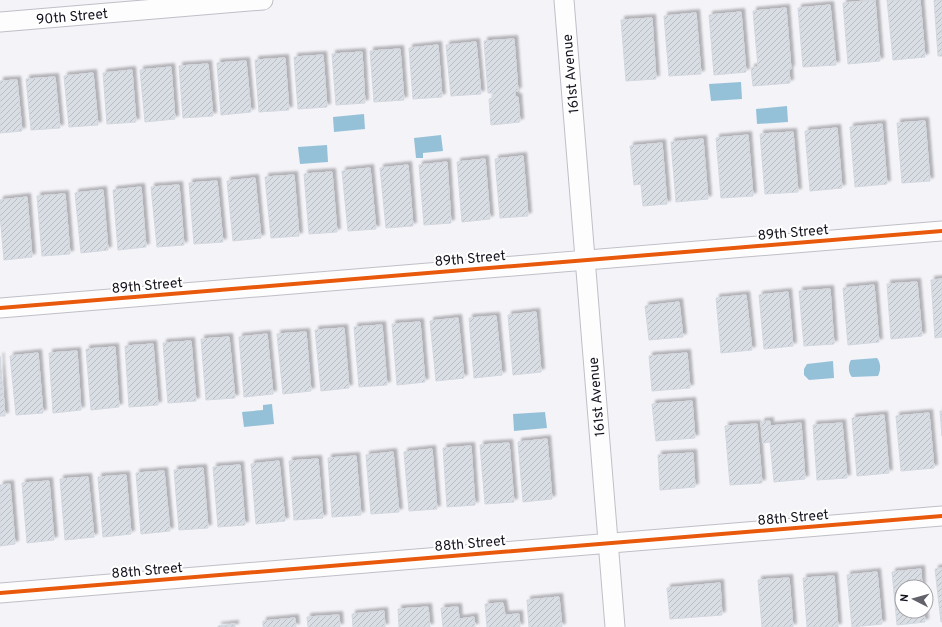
<svg xmlns="http://www.w3.org/2000/svg" width="942" height="627" viewBox="0 0 942 627" font-family="Overpass,sans-serif">
<defs>
<pattern id="building-hatch" width="6" height="6" patternUnits="userSpaceOnUse"><rect width="6" height="6" fill="#d9dde4"/><path d="M-1 1l2-2M0 6l6-6M5 7l2-2" fill="none" stroke="#b9bdc3"/></pattern>
<filter id="shadow"><feDropShadow dx="3.5" dy="-3.5" stdDeviation="1" flood-color="#0004"/></filter>
</defs>
<rect width="100%" height="100%" fill="#f3f3f8"/>
<path fill="#95c1d8" d="M741 82 742 99 711 101 709 84Z
M787 106 788 122 757 124 756 109Z
M364 114 365 129 334 132 333 117Z
M441 135 443 151 423 153V158H416L414 138Z
M327 145 328 162 300 164 298 147Z
M877 358C881 363 881 370 878 376L852 377C848 373 848 365 851 360Z
M833 361 834 378 809 380 804 375V369L807 364Z
M272 404 274 424 244 427 242 412 263 410V405Z
M545 412 547 428 514 431 513 414Z"/>
<path fill="url(#building-hatch)" stroke="#d3d7df" filter="url(#shadow)" d="M875 0 880 61 848 64 843 3Z
M887 0H920L925 57 893 60Z
M934 0H942V56H938Z
M830 5 836 65 803 67 798 8Z
M786 8 791 69H789L790 83 753 86 751 68 758 67 753 11Z
M741 12 746 72 714 75 709 15Z
M696 13 701 74 669 76 664 16Z
M652 18 656 79 626 81 621 20Z
M514 39 518 91H515V97H518L520 122 491 125 489 99 493 98V93H488L484 41Z
M476 42 481 94 451 96 446 45Z
M438 45 442 97 413 99 409 48Z
M400 49 404 100 374 102 370 51Z
M362 52 365 103 336 105 332 54Z
M323 55 327 107 298 109 294 57Z
M285 58 289 110 259 112 255 60Z
M246 61 251 112 221 115 217 63Z
M208 64 213 116 183 118 179 66Z
M171 67 175 119 145 122 140 70Z
M132 70 136 122 107 124 103 73Z
M93 73 98 125 69 127 64 76Z
M55 77 60 128 31 130 26 79Z
M17 80 22 131 0 133V81Z
M925 121 930 181 902 183 897 123Z
M882 124 887 184 855 187 850 127Z
M837 128 842 188 810 191 805 131Z
M793 132 798 192 765 194 760 134Z
M748 135 753 196 721 198 716 138Z
M703 139 708 199 676 202 671 142Z
M662 143 667 204 643 206 641 184 634 185 630 146Z
M523 156 528 216 500 218 495 159Z
M485 159 490 219 462 222 457 162Z
M447 162 451 223 424 225 419 165Z
M408 165 413 226 386 228 380 168Z
M370 168 376 229 348 231 342 171Z
M332 172 337 232 309 234 304 174Z
M294 175 299 236 271 238 265 177Z
M255 178 261 238 233 241 227 181Z
M217 181 223 242 194 244 189 183Z
M179 185 184 245 157 247 151 187Z
M141 187 146 247 118 250 113 190Z
M103 190 108 250 81 253 75 193Z
M65 194 70 254 42 256 37 196Z
M27 197 32 257 4 260 0 215V200Z
M942 279V337L935 338 931 280Z
M917 282 922 336 891 339 887 284Z
M874 285 879 342 848 345 843 288Z
M830 289 834 344 804 346 799 291Z
M788 292 793 346 764 349 759 295Z
M746 295 752 350 721 353 716 298Z
M679 302 683 337 649 340 645 306Z
M536 312 541 372 513 375 508 315Z
M496 316 502 375 474 378 469 318Z
M458 318 464 378 436 381 430 321Z
M420 322 425 382 397 385 392 324Z
M382 325 387 385 359 387 354 327Z
M344 328 349 388 321 391 315 330Z
M306 332 311 391 283 394 277 334Z
M267 334 273 394 244 397 239 337Z
M229 337 235 398 206 400 201 339Z
M191 341 196 401 168 403 163 343Z
M153 344 158 405 129 407 125 346Z
M115 347 119 407 91 410 86 349Z
M77 351 81 410 53 413 49 353Z
M38 353 43 413 16 415 10 356Z
M687 353 690 388 652 391 649 356Z
M0 356 5 416H0Z
M692 401 695 438 656 441 652 404Z
M940 411H942V436Z
M929 413 934 468 901 471 896 416Z
M884 415 889 473 857 476 852 418Z
M770 421V426L801 423 805 479 774 482 770 442 763 443 761 422Z
M842 423 847 478 817 480 813 425Z
M757 424 762 483 730 485 725 426Z
M547 439 552 499 523 502 518 442Z
M509 443 514 502 485 504 480 445Z
M471 446 475 505 447 507 443 448Z
M432 449 437 509 409 511 404 452Z
M393 452 399 512 371 514 366 455Z
M693 453 695 487 660 490 658 455Z
M356 456 361 515 332 517 328 458Z
M318 459 323 518 294 520 289 461Z
M279 461 285 521 256 524 251 464Z
M240 465 245 525 218 527 213 467Z
M203 468 208 528 179 530 174 470Z
M164 471 170 531 141 534 136 473Z
M126 475 131 534 103 537 98 477Z
M88 477 94 537 65 540 60 479Z
M49 481 54 540 27 543 22 483Z
M10 484 15 544 0 546V485Z
M942 568V622H941L935 569Z
M921 569 922 587H902V611H924L925 622 897 625 892 572Z
M877 572 882 624 852 627 847 575Z
M834 576 838 627H807L803 578Z
M789 578 793 627H762L758 580Z
M720 583 722 615 670 619 667 588Z
M559 597 562 627H529L527 600Z
M503 603 505 615 519 614 520 627H487L485 604Z
M428 607 430 627H399L398 609Z
M458 607 459 619 474 617 475 627H443L441 608Z
M384 611 385 627H353L352 614Z
M339 615 340 627H308L307 617Z
M295 618 296 627H263V621Z
M235 624V627H218V626Z"/>
<g fill="none" stroke-linecap="round" stroke-linejoin="round">
<g stroke="#bfbfc8" stroke-width="21">
<path id="minor" d="M564 0 615 627
M0 22 263 0
M0 308 942 231
M0 593 942 516"/>
</g>
<use href="#minor" stroke="#fdfdfe" stroke-width="19"/>
<g stroke="#fff" stroke-width="6">
<path id="cycleway" d="M0 308 942 231
M0 593 942 516"/>
</g>
<use href="#cycleway" stroke="#e8590c" stroke-width="4"/>
</g>
<g text-anchor="middle" stroke-width="4" stroke-linejoin="round" paint-order="stroke">
<g font-size="14" fill="#14141f" stroke="#fff">
<text transform="translate(72 16) rotate(-5)" y="5">90th Street</text>
<text transform="translate(570 74) rotate(-95)" y="5">161st Avenue</text>
<text transform="translate(793 232) rotate(-5)" y="5">89th Street</text>
<text transform="translate(470 258) rotate(-5)" y="5">89th Street</text>
<text transform="translate(147 285) rotate(-5)" y="5">89th Street</text>
<text transform="translate(596 397) rotate(-95)" y="5">161st Avenue</text>
<text transform="translate(793 517) rotate(-5)" y="5">88th Street</text>
<text transform="translate(470 543) rotate(-5)" y="5">88th Street</text>
<text transform="translate(147 570) rotate(-5)" y="5">88th Street</text>
</g>
</g>
<g transform="translate(914 599) rotate(276)"><circle r="19" fill="#ffffff" stroke="#a1a1a5"/>
<path d="M0-3L7 15L0 10L-7 15Z" fill="#62626b"/>
<text y="-6" font-size="11" font-weight="bold" text-anchor="middle" fill="#14141f">N</text>
</g>
</svg>
